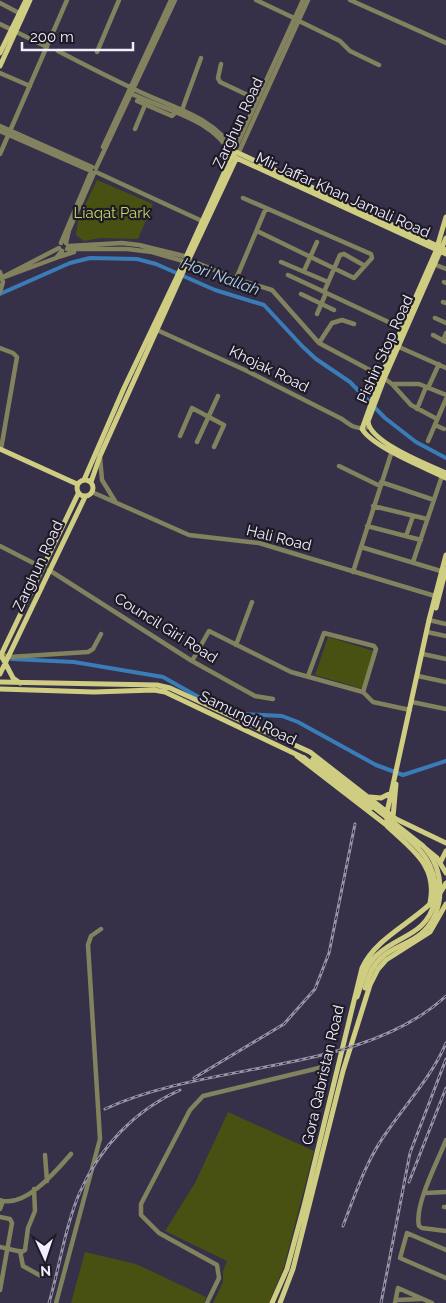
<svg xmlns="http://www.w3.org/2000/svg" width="446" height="1303" viewBox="0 0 446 1303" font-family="Raleway,sans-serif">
<rect width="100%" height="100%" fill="#373049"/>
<path fill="#485111" d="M97 180 153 204 138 239 100 238 84 241 76 235 78 220Z
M328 637 374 651 363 689 315 675Z
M228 1112 314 1151 284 1267 269 1303H213L223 1282V1271L227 1261 165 1231 195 1183Z
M85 1252 136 1264 206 1297 204 1303H71Z"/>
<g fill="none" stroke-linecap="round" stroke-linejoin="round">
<path stroke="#3a7cb7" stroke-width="4" d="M0 294 70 263 90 258 137 259 156 264 215 290 264 305 302 346 316 359 350 382 385 418 416 442 446 458
M12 659 74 662 163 677 218 708 243 714 282 716 298 722 376 765 403 775 446 761"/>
<path stroke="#82825e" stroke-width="4.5" d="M256 0 294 18
M350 0 446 43
M0 3 19 13
M299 21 340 41 350 51 379 65
M0 24 47 47
M58 51C83 64 108 77 134 89 169 107 213 115 234 151
M97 52 119 0
M221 64 218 78 220 82 256 99
M0 73 30 86
M130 93C164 110 215 119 232 156
M137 101 172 116 175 113
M182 110 201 58
M0 126 92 167
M135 129 145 105
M0 131 91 171
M103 147 171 0
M234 151 303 0
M0 154 67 0
M238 154 308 0
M96 168 175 0
M96 172 202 221
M243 198 371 254 372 258 354 278 257 231
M61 243 91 172
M66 243 69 230 94 173
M68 246 122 243 139 245 184 256
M67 249H127L152 252 183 261
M58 257 74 252
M190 260 236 279 272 290 319 343 381 376 392 384 411 405 437 419
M281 262 328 282
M436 265 446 269
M304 271 317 242
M0 272 3 282 0 292
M288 275 397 326
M3 277 59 248
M2 278 56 258 62 251
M236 279 266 208
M444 282 446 283
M324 292 340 255 344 254 365 266
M301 294 334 310
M443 302 446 303
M317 314 326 293
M435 318 446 323
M157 330 245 370 342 419C351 426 357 430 368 427
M433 335 446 342
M443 341 446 333
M319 343 332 323 342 320 354 324
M399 347 446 368
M0 348 13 353 17 357 1 449
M392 384H419L446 395
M428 388 439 364
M417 409 426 387
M435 425 444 429
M180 436 192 408 224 425 214 447
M428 441 446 399
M197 442 218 396
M100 457 102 480 115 501
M339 466 380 486
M381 482 434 500
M92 492 189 535 259 543 435 596
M373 506 427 519
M367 526 421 540
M406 536 413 516
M0 546 43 568
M361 547 444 572
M413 562 442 476
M49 570 192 661 255 696 273 699
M353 572 392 451
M429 620 446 624
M427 632 446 636
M236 645 252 602
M1 654 9 657 88 652 93 649 101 634
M423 654 446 659
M192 661 209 631 291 672 363 692 373 702 410 710
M308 676 324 633 374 646 376 649 363 692
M418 676 446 682
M412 702 446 709
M446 1140C438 1161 414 1205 419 1226L422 1228 446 1231
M45 1155 47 1181
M425 1193 446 1192
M0 1200C25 1209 57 1170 71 1154
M444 1207H446
M0 1209 3 1201
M0 1217 10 1219 12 1223 0 1290
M0 1247 22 1252 25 1250 28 1228 35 1211 34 1189
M446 1250 407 1233 400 1258 446 1278
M20 1251 23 1266 41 1276
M396 1300 421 1299
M56 1303 100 1139 88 945 91 936 101 929
M207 1303 219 1278 217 1265 159 1233 141 1215V1204L190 1110 203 1096 323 1067
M395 1303 398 1288 432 1303"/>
<path stroke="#cfcd82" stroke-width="5" d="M0 53 26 0
M0 66 30 0
M232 156 446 254
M446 217 436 251 381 376 362 429C374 448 424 467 446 478
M446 238 384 379 368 421C369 442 428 465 446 473
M187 255 234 151 446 250
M190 257 236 159
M0 449 77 484
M77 488a8 8 0 1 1 16 0a8 8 0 1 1-16 0Z
M84 480 124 388 184 262
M91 482 100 456 187 263
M436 608 446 569
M1 655 13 678 20 683
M0 657 78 494
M0 674 85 497
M0 682 157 685 170 688 310 752 396 819 446 843
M0 689 94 692 154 690 165 692 304 758
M297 756 389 827
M370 797 381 798 391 793
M393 817 396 784
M426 849 437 858 446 873
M440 863 446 851
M430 903C438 865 411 849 387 826V812L429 620 446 555
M357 997C362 983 365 966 377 955 400 934 426 936 435 901
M272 1303 287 1269 304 1206 362 968C379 931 430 917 446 883
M280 1303 293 1269 343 1071 370 985 378 969 386 960 430 932 446 904"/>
<g stroke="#9893a7" stroke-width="3">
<path id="rail" d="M194 1078 284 1024 315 989 329 953 355 824
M105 1109C207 1061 362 1074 446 996
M409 1182 446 1088
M343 1226C356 1192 367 1158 389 1129 409 1100 432 1076 446 1043
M49 1303C59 1269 66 1223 80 1192 100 1147 135 1110 180 1090
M381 1303 410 1153 446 1059"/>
</g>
<use href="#rail" stroke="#1e1b26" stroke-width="1" stroke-dasharray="4" stroke-linecap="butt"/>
<path stroke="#cfcd82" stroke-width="5" d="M304 758 371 808
M313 759 423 846C446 870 446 912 421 934 409 944 393 947 381 958 373 965 368 977 365 988
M387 821C416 845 439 860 435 901"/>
</g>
<g text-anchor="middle" stroke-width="4.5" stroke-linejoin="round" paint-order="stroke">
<g font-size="15" fill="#f2eefe" stroke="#1e1b26">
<text transform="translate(238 123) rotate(-65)" y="5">Zarghun Road</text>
<text transform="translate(343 195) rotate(24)" y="5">Mir Jaffar Khan Jamali Road</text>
<text transform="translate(385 349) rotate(-66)" y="5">Pishin Stop Road</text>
<text transform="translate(269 369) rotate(26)" y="5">Khojak Road</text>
<text transform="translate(279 538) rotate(14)" y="5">Hali Road</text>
<text transform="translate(38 566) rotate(-65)" y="5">Zarghun Road</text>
<text transform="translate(166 628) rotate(32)" y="5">Council Giri Road</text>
<text transform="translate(248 718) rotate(26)" y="5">Samungli Road</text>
<text transform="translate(323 1075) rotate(-77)" y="5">Gora Qabristan Road</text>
</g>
<g font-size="15" fill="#c2d763" stroke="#1e1b26">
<text x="112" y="218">Liaqat Park</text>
</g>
<g font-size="16" font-style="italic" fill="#afcff0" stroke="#1e1b26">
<text transform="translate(221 276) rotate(20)" y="6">Hori Nallah</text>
</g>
</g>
<g transform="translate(45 1258) rotate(177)" stroke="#1e1b26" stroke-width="4" paint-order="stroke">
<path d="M0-4L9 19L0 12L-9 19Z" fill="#f2eefe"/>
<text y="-8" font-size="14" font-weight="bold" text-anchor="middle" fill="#f2eefe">N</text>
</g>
<path d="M22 42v8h111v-8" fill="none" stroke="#f2eefe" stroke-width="2.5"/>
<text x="30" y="42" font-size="15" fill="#f2eefe" stroke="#1e1b26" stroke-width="4" paint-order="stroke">200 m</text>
</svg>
